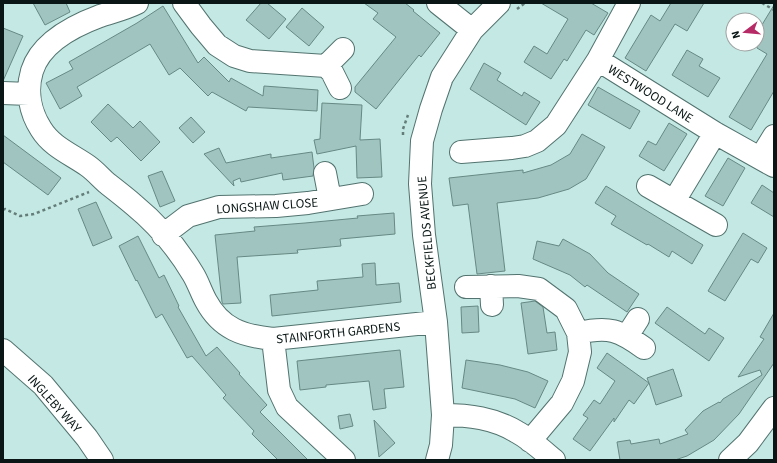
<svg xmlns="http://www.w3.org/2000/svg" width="777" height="463" viewBox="0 0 777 463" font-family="'Source Sans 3',sans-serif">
<rect width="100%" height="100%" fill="#c4e8e3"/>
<path fill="#a0c4bf" stroke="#678985" d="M33 3H66L70 12 45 25Z
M261 3H267L286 19 269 39 246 20Z
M364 3H405L414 10 413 11 440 33 421 57 419 55 376 109 355 92V87L396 37 373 19 378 13Z
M541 3H591L608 13 594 35 586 30 567 61 564 59 551 79 524 62 534 46 547 54 568 19Z
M671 3H704L687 31 675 24 646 71 625 58 651 15 660 21Z
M774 5V91L751 130 729 117 767 54 757 48V33Z
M163 6 198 63 204 57 229 82 231 78 263 96 264 86 318 90 317 111 248 107 246 111 212 92 208 96 180 68 169 75 150 44 77 87 82 96 60 109 46 83 73 69 69 62 137 23Z
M302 8 324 27 309 46 286 27Z
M3 28 23 36 3 81Z
M687 50 703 59 699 66 720 78 708 97 672 75Z
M484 63 501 73 497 80 522 96 524 92 540 102 526 125 470 89Z
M598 87 640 111 630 129 588 105Z
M322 103 362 105 360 140 380 139 382 177 357 178 356 146 317 154 314 140 320 139Z
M108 104 133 128 140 121 160 142 141 161 117 137 111 142 91 122Z
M191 117 205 132 193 143 179 128Z
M669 123 687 134 664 171 639 156 648 141 656 145Z
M582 134 605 147 586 179 569 189 538 198 497 203 505 271 477 274 468 204 453 206 449 178 523 170V173L551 165 570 154Z
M3 135 61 178 48 195 3 162Z
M219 148 226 163 271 154V158L312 152 314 168 313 176 283 180 282 173 241 182 240 178 233 181 234 186 204 154Z
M728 158 745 168 723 206 705 196Z
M162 171 175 201 160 207 148 176Z
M762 185 774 193V217L751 203Z
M606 186 703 245 692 264 672 251 669 257 648 244 647 245 611 224 616 216 595 203Z
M96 202 112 238 93 246 78 209Z
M394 213 395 234 340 239 341 246 297 250 298 253 237 257 241 303 223 304 222 302 215 235 255 231 254 227 305 223 358 218 357 216Z
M743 233 767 248 758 263 751 259 725 301 708 291Z
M138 236 159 278 164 275 179 306 178 307 206 356 217 347 240 373 239 374 267 405 260 412 308 460H278L252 434 254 431 223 398 226 395 192 356 187 358 162 314 156 318 137 280 136 281 119 246Z
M563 239 590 254 608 273 639 294 627 312 587 285 585 287 570 275 533 259 537 241 559 246Z
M375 263 376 285 399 283 401 302 272 316 270 295 318 290 317 281 363 277 362 264Z
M535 301 543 307 547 333 555 332 557 350 528 354 521 303Z
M478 306 479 332 462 333 461 307Z
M667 307 705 334 709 328 724 338 709 361 655 323Z
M774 313V363L739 414 714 440 687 456 675 460H620L617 442 630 440 631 444 659 439 660 444 688 434 685 430 703 411 719 402 720 403 723 399 762 375 760 370 738 377 764 339 760 337Z
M400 350 404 387 384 389 386 408 373 410 369 381 326 385V387L300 390 297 361Z
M607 353 649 383 647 378 673 369 682 396 656 405 649 383 634 404 629 400 614 422V418L590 451 573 439 588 418 583 415 594 400 600 404 615 381 597 368Z
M466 360 500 365 528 372 548 381 535 408 515 399 462 388Z
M350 414 353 426 340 429 338 416Z
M374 420 395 443 379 457Z"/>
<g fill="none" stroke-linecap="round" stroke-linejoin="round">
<g stroke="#52736f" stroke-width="24">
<path id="minor" d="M137 3C125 9 112 12 100 16 73 26 41 42 32 71 26 91 30 112 41 129 52 147 71 154 88 166 95 171 101 178 108 184 117 191 126 198 134 205 156 223 178 249 193 274 198 282 201 292 206 301 221 329 243 336 273 339L436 322
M184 3 201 26 217 45 234 56 250 61 326 66 332 72 340 88
M438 3 472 30
M598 60 629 3
M326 66 343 49
M3 93 29 94
M715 133 674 201 716 225
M461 152 512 148 525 146 537 141 556 125 598 60 715 133 774 166
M761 157 774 136
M325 173 330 199
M648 186 674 201
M163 235 188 216 219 207 276 206 308 203 362 194
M491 286 492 305
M466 287 518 286 539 289 566 309 578 333 580 352 573 381 562 403 530 441
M578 333C609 326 619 330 644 348
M627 336 638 319
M273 339 279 390 287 407 344 460
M3 350 43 385 87 438 102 460
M443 415C469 415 494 418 517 432 530 439 542 450 554 460
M437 460 441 445 443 415 436 322 424 235 420 184 422 141 431 109 442 77 472 30 499 3
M730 460 748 443 774 408"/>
</g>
<path stroke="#657d7a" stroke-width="2.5" stroke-dasharray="3 3" stroke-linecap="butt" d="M762 3 774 10
M517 9 525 3
M403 135V129L408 115
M3 210 5 209 20 216 34 214 89 192"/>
<use href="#minor" stroke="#fff" stroke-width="22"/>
</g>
<g text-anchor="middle" stroke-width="3" stroke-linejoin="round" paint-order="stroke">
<g font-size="13" fill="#091615" stroke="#fff">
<text transform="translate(651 93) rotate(32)" y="5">WESTWOOD LANE</text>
<text transform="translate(267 205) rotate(-4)" y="5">LONGSHAW CLOSE</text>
<text transform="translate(426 233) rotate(-95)" y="5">BECKFIELDS AVENUE</text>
<text transform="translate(338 332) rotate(-6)" y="5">STAINFORTH GARDENS</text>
<text transform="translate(55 403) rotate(48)" y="5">INGLEBY WAY</text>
</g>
</g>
<rect width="777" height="463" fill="none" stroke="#091615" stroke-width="8"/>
<g transform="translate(745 32) rotate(254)"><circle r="19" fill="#ffffff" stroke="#9da2a1"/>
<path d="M0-3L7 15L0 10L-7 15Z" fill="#b62b66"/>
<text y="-6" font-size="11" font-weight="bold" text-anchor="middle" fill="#091615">N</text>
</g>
</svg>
